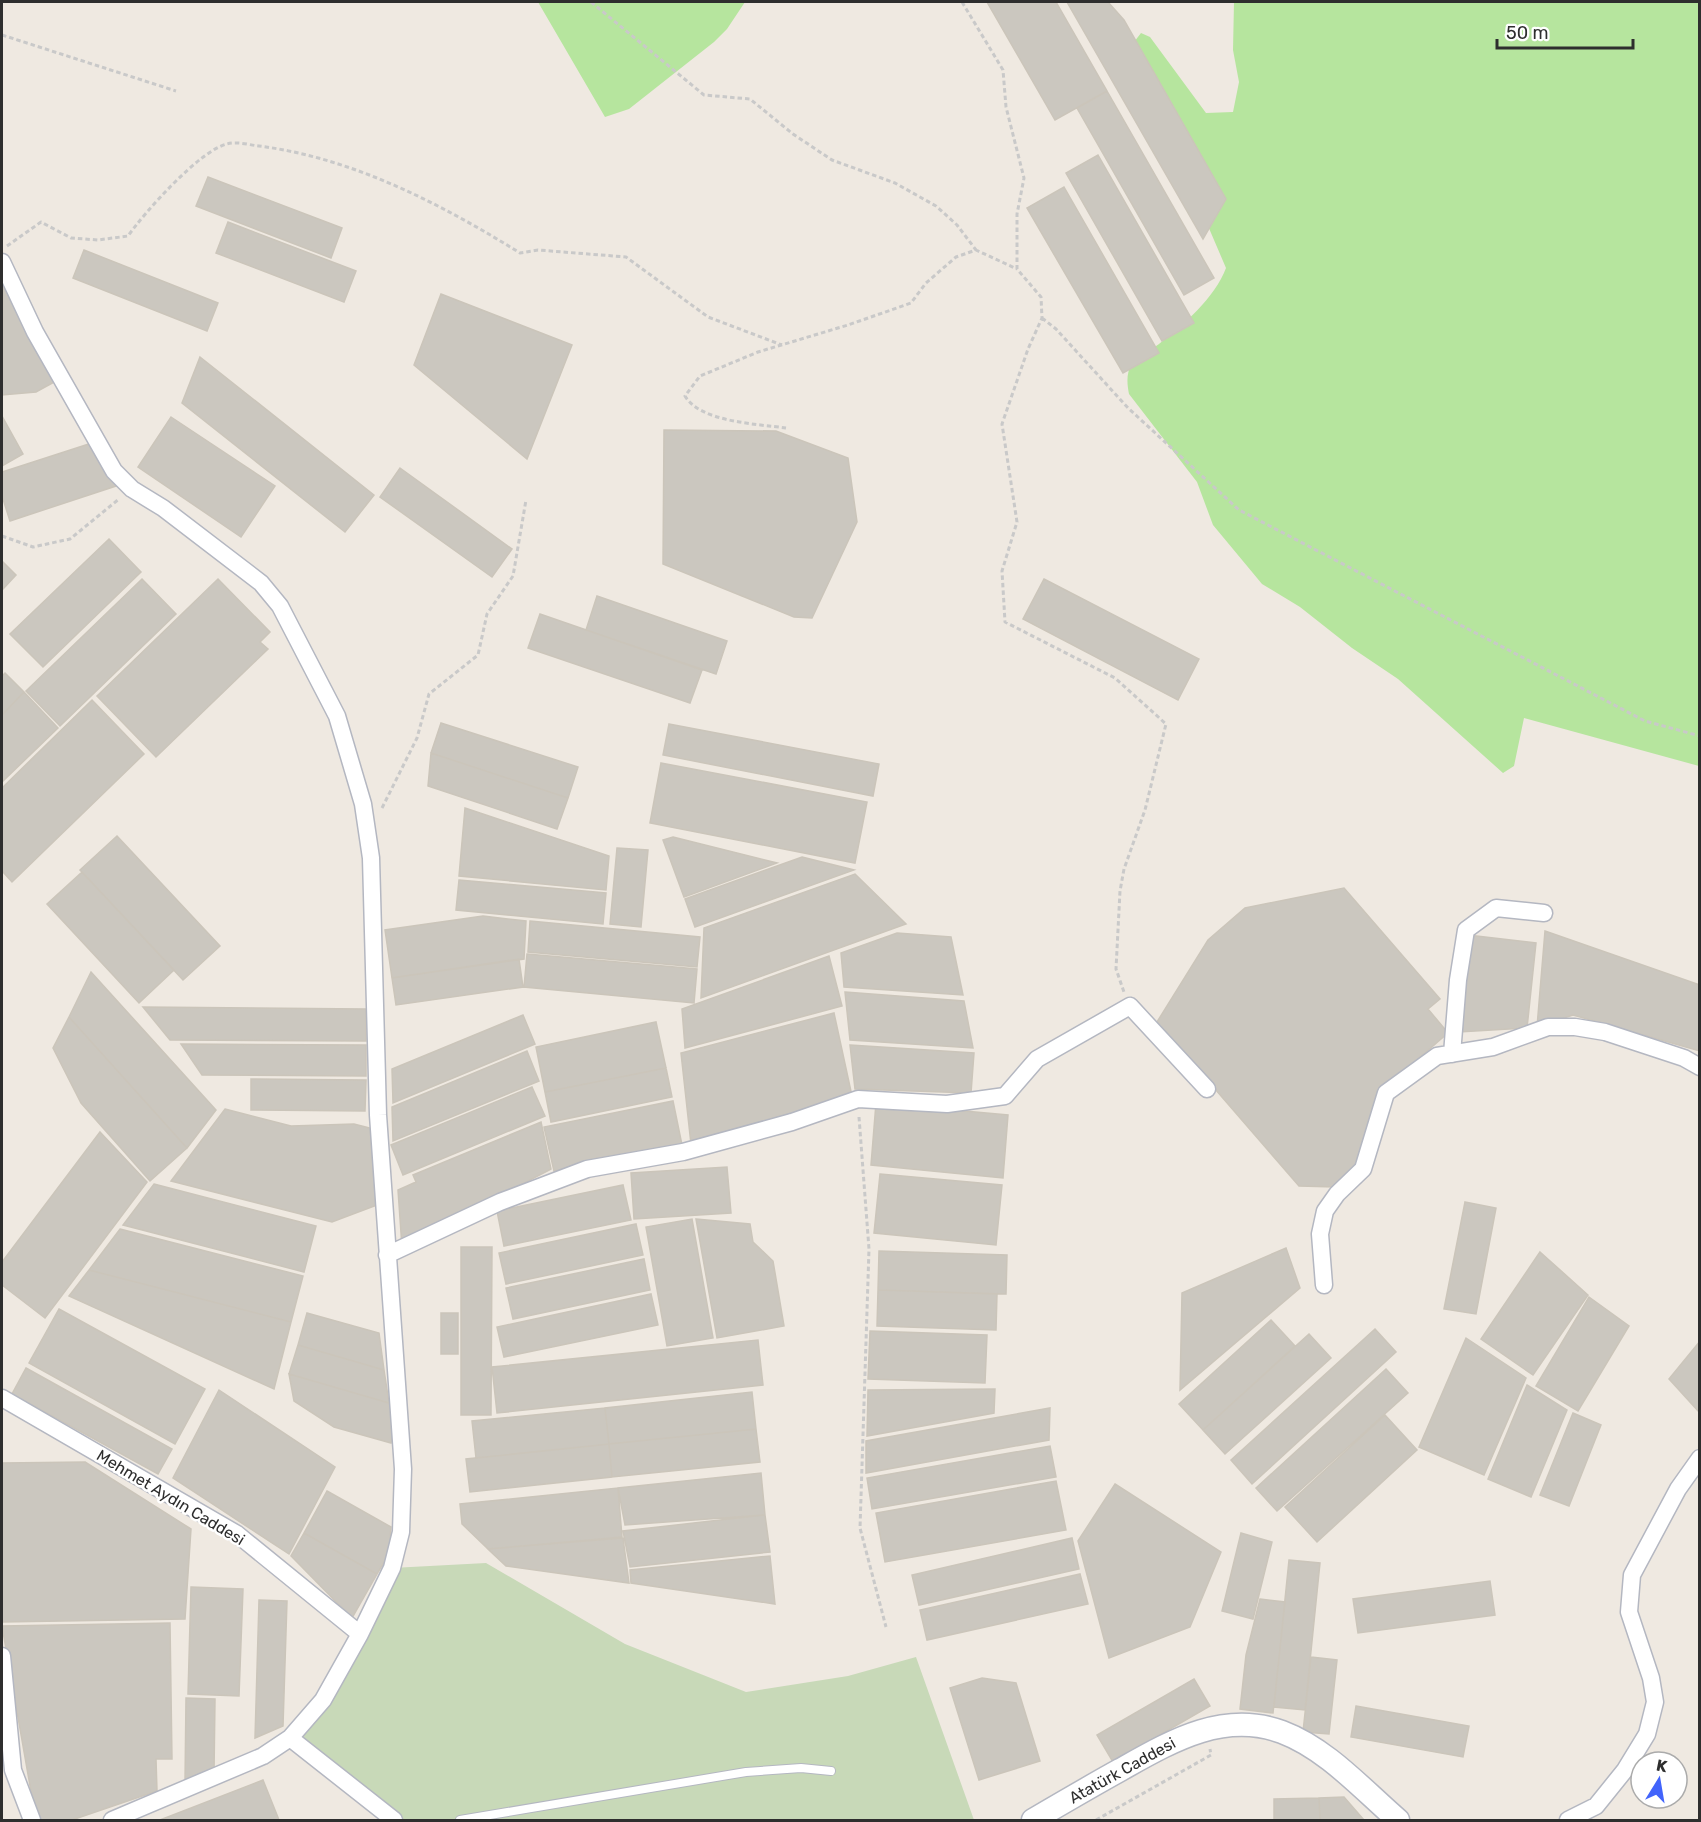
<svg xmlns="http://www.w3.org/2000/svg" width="1701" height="1822" viewBox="0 0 1701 1822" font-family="Rubik,sans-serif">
<rect width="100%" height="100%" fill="#efe9e1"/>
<path fill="#b6e59e" d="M538 2H745L727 29 714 42 629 109 605 117Z
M1234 2H1699V766L1524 718 1514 766 1503 773 1398 679 1352 648 1300 607 1262 584 1213 525 1197 482 1129 394C1127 384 1126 373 1132 363 1137 355 1151 350 1159 344 1183 325 1215 298 1226 268L1131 46 1141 33 1150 37 1206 113 1233 112 1239 82 1233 50Z"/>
<path fill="#c8d9b8" d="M486 1563 625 1644 746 1692 848 1676 916 1657 974 1820H394L290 1738 323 1700 392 1568Z"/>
<path fill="#cbc7bf" stroke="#cbc5ba" stroke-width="1.5" d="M987 2H1056L1107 91 1055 120Z
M1067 2H1108L1124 20 1226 199 1203 239Z
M1107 91 1214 278 1184 295 1077 108Z
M1098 155 1194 323 1162 341 1066 173Z
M208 177 342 228 331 258 196 206Z
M1064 187 1159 353 1123 373 1027 208Z
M228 222 356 271 344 302 216 253Z
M84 250 218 303 207 331 73 278Z
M3 284 58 380 36 392 2 395Z
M441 294 572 345 527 459 414 365Z
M200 357 374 495 345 532 182 403Z
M2 416 23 454 2 466Z
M171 417 275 486 241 537 138 467Z
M664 430 776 431 848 458 857 522 812 618 794 617 663 564Z
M89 444 119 485 10 521 2 496V472Z
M400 468 512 549 492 577 380 497Z
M109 539 141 572 43 667 10 634Z
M2 561 16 575 2 590Z
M142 579 176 614 60 726 26 691Z
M218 579 270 632 260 642 268 649 156 757 97 696Z
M1044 579 1199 659 1178 700 1023 619Z
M597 596 727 641 716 674 586 630Z
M540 614 702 670 690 703 528 648Z
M5 673 24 692 2 715V676Z
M24 692 58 728 2 782V715Z
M92 700 144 754 12 882 2 871V788Z
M441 723 578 767 568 798 431 753Z
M669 724 879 764 873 796 663 755Z
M431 753 568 798 557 829 428 786Z
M661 763 867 802 855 863 650 823Z
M465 808 609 856 606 890 459 876Z
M117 836 220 946 183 980 80 870Z
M673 837 777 863 684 897 663 840Z
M617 848 648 850 641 927 610 924Z
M802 857 854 870 695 927 685 899Z
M82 872 174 970 139 1003 47 904Z
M855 874 906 924 701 998 704 928Z
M459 880 606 893 603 924 456 910Z
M1344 888 1440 999 1428 1009 1448 1033 1381 1091 1355 1170 1335 1187 1299 1186 1157 1022 1208 940 1245 908Z
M483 916 526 921 524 959 392 978 385 930Z
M530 921 700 937 697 967 528 952Z
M1545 931 1700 985V1051L1573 1015 1537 1027Z
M897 933 951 937 963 995 844 987 841 953Z
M1468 935 1536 943 1527 1028 1459 1032Z
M527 954 697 969 694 1003 524 987Z
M829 956 842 1006 685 1048 682 1009Z
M519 959 523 987 396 1005 392 978Z
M91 972 216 1110 187 1148 69 1017Z
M845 992 964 1001 973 1048 850 1040Z
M143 1007 366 1009V1041L170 1040Z
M834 1013 852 1096 691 1144 681 1053Z
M523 1015 535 1044 393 1103 392 1069Z
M69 1017 187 1148 150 1181 81 1103 53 1048Z
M656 1022 666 1068 545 1092 536 1047Z
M181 1044 366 1045V1076L202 1075Z
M850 1045 974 1053 971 1093 855 1089Z
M527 1051 539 1081 393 1141 392 1107Z
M666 1068 672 1097 551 1122 545 1092Z
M251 1079 366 1080 365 1111 251 1110Z
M532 1087 545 1116 403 1175 391 1145Z
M673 1101 682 1145 554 1171 544 1127Z
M876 1103 1008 1115 1003 1178 871 1165Z
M225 1109 291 1126 354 1124 370 1128 377 1205 332 1222 171 1181Z
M541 1122 551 1169 402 1247 398 1190 416 1182 413 1175Z
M100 1132 147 1182 45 1318 2 1285V1262Z
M727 1167 731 1213 634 1219 631 1173Z
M880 1174 1002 1185 996 1245 874 1233Z
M154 1184 316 1226 304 1272 123 1225Z
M623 1185 631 1220 504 1246 497 1211Z
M1465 1202 1496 1208 1476 1314 1444 1309Z
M692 1219 713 1338 667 1346 646 1227Z
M696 1219 750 1224 753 1242 773 1261 784 1326 717 1338Z
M636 1224 643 1255 506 1284 499 1253Z
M120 1229 303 1276 291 1322 89 1270Z
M461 1247H492L491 1415H461Z
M1286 1248 1300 1288 1180 1390 1182 1293Z
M879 1251 1007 1255 1006 1294 878 1290Z
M1540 1252 1588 1295 1533 1375 1481 1339Z
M644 1259 650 1290 513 1319 506 1288Z
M89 1270 291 1322 274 1389 69 1296Z
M878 1290 997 1294 996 1330 877 1326Z
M651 1294 658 1325 504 1357 497 1327Z
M1589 1297 1629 1326 1578 1411 1536 1386Z
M59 1309 205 1389 175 1444 29 1363Z
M307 1313 379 1333 384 1370 298 1345Z
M441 1313H458V1354H441Z
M1271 1320 1295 1346 1203 1430 1179 1404Z
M1375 1329 1396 1352 1252 1484 1231 1460Z
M870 1331 987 1335 985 1383 868 1379Z
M1309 1334 1331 1358 1225 1454 1203 1430Z
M1466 1338 1526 1378 1484 1475 1419 1447Z
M758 1340 763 1385 497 1413 492 1367Z
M1700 1341V1413L1669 1379Z
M298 1345 384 1370 389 1403 289 1374Z
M26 1368 172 1449 158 1474 12 1394Z
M1386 1369 1408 1393 1277 1511 1256 1488Z
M289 1374 389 1403 393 1434 391 1443 334 1427 294 1401Z
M1527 1385 1567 1410 1531 1497 1488 1479Z
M995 1389 994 1413 867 1436 868 1390Z
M219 1390 335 1467 289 1554 173 1478Z
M752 1392 756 1429 609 1444 605 1408Z
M605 1408 609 1444 476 1458 472 1421Z
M1050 1408 1049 1440 866 1473V1441Z
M1573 1413 1601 1425 1569 1506 1540 1495Z
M1385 1415 1417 1450 1317 1542 1285 1507Z
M756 1429 760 1462 612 1477 609 1444Z
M609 1444 612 1477 470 1492 466 1459Z
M1050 1446 1056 1477 872 1509 867 1478Z
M85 1462 191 1529 185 1619 2 1622V1463Z
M761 1473 765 1515 625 1525 618 1488Z
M1056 1481 1066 1530 885 1562 876 1513Z
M1115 1484 1221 1552 1190 1627 1109 1658 1078 1541Z
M618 1488 622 1537 488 1549 462 1524 460 1504Z
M327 1491 391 1527 389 1554 377 1574 304 1533Z
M765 1515 770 1552 630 1567 623 1531Z
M304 1533 377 1574 352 1618 291 1556Z
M1241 1533 1272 1542 1253 1619 1222 1611Z
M623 1538 629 1583 506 1566 488 1549Z
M1072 1538 1079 1569 919 1605 912 1575Z
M770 1556 775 1604 631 1583 630 1570Z
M1289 1560 1320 1563 1305 1710 1274 1707Z
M1080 1574 1088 1604 927 1640 920 1610Z
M1490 1581 1495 1615 1358 1633 1353 1599Z
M191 1587 243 1589 239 1696 188 1694Z
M1260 1599 1285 1602 1273 1713 1240 1709 1246 1655Z
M259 1600 287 1601 283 1726 255 1738Z
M170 1623 172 1759H156L157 1791 72 1820H36L2 1626Z
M1311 1657 1337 1660 1329 1734 1303 1732Z
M982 1678 1016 1683 1040 1761 979 1780 950 1688Z
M1194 1679 1210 1706 1113 1762 1097 1735Z
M186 1698 215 1699 214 1774 185 1782Z
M1356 1706 1469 1726 1463 1757 1351 1737Z
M263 1780 279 1820H160Z
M1344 1797 1364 1820H1320L1319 1798Z
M1319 1798 1320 1820H1274V1799Z"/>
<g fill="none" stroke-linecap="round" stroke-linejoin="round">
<g stroke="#b4b7c1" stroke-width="10">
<path id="lane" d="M460 1820 746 1772 801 1768 831 1771"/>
</g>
<g stroke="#b4b7c1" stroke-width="19">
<path id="street" d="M2 262 35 332 114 471 132 489 163 508 261 583 280 606 337 716 363 804 371 858 378 1115 403 1469 401 1532 392 1568 360 1634
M1452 1054 1458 980 1466 930 1496 908 1544 913
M387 1255 500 1202 587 1169 683 1152 792 1122 858 1099 947 1104 1005 1096 1037 1059 1130 1006 1207 1089
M1324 1285 1320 1234 1325 1211 1337 1194 1363 1169 1386 1093 1437 1056 1493 1047 1548 1027H1575L1605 1032 1684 1058 1700 1067
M2 1398 237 1534 360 1634 323 1700 290 1738 263 1756 112 1820
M2 1656 13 1770 32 1820
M290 1738 394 1820
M1568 1820 1596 1806 1625 1770 1647 1734 1655 1702 1651 1678 1629 1612 1632 1575 1678 1489 1700 1458"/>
</g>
<g stroke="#b4b7c1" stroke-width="25">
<path id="secondary" d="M1033 1820C1062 1803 1091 1786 1120 1770 1170 1742 1223 1710 1282 1732 1327 1749 1362 1789 1398 1820"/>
</g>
<path stroke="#c9c9c9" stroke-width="3" stroke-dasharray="4.5 3" stroke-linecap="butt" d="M591 2 704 95 750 99 793 134 832 160 895 183 936 206 957 225 976 250
M962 2 1003 70 1006 107 1024 178 1017 214V269L1041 297 1042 318 1028 349 1002 424 1017 522 1002 571 1005 622 1115 678 1166 724 1145 810 1124 869 1120 891 1116 969 1124 992
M2 35 176 91
M7 246 41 222 71 238 98 240 128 236C144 213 200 150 227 144 237 141 249 145 259 146 353 158 441 204 520 253L538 250 626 257 708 317 782 345
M1042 318 1056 329 1128 408 1239 510 1645 721 1700 736
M786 428C757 424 700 422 685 396L700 376 758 352 848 325 911 303 926 283 956 257 976 250 1017 269
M2 536 33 547 70 539 119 499
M382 808 417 738 429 694 478 655 487 614 513 576 526 500
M859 1117 869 1249 860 1528 886 1627
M1096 1820 1211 1755 1210 1749"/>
<use href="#lane" stroke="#fff" stroke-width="8"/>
<use href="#street" stroke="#fff" stroke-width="16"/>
<use href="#secondary" stroke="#fff" stroke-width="22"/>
</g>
<g text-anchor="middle" stroke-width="5" stroke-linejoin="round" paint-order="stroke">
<g font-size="16" fill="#2e2e2e" stroke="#fff">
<text transform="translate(171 1497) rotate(31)" y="6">Mehmet Aydın Caddesi</text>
<text transform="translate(1122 1770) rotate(-29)" y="6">Atatürk Caddesi</text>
</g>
</g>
<rect width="1701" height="1822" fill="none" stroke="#2e2e2e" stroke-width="6"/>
<g transform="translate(1659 1780) rotate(11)"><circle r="28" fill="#ffffff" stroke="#ababab" stroke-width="1.5"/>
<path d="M0-4.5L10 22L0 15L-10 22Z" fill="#4264fb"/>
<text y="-9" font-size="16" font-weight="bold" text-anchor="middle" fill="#2e2e2e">K</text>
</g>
<path d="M1497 39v9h136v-9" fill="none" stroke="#2e2e2e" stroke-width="3"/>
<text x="1506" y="39" font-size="18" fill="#2e2e2e" stroke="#ffffff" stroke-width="4.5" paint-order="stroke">50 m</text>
</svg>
